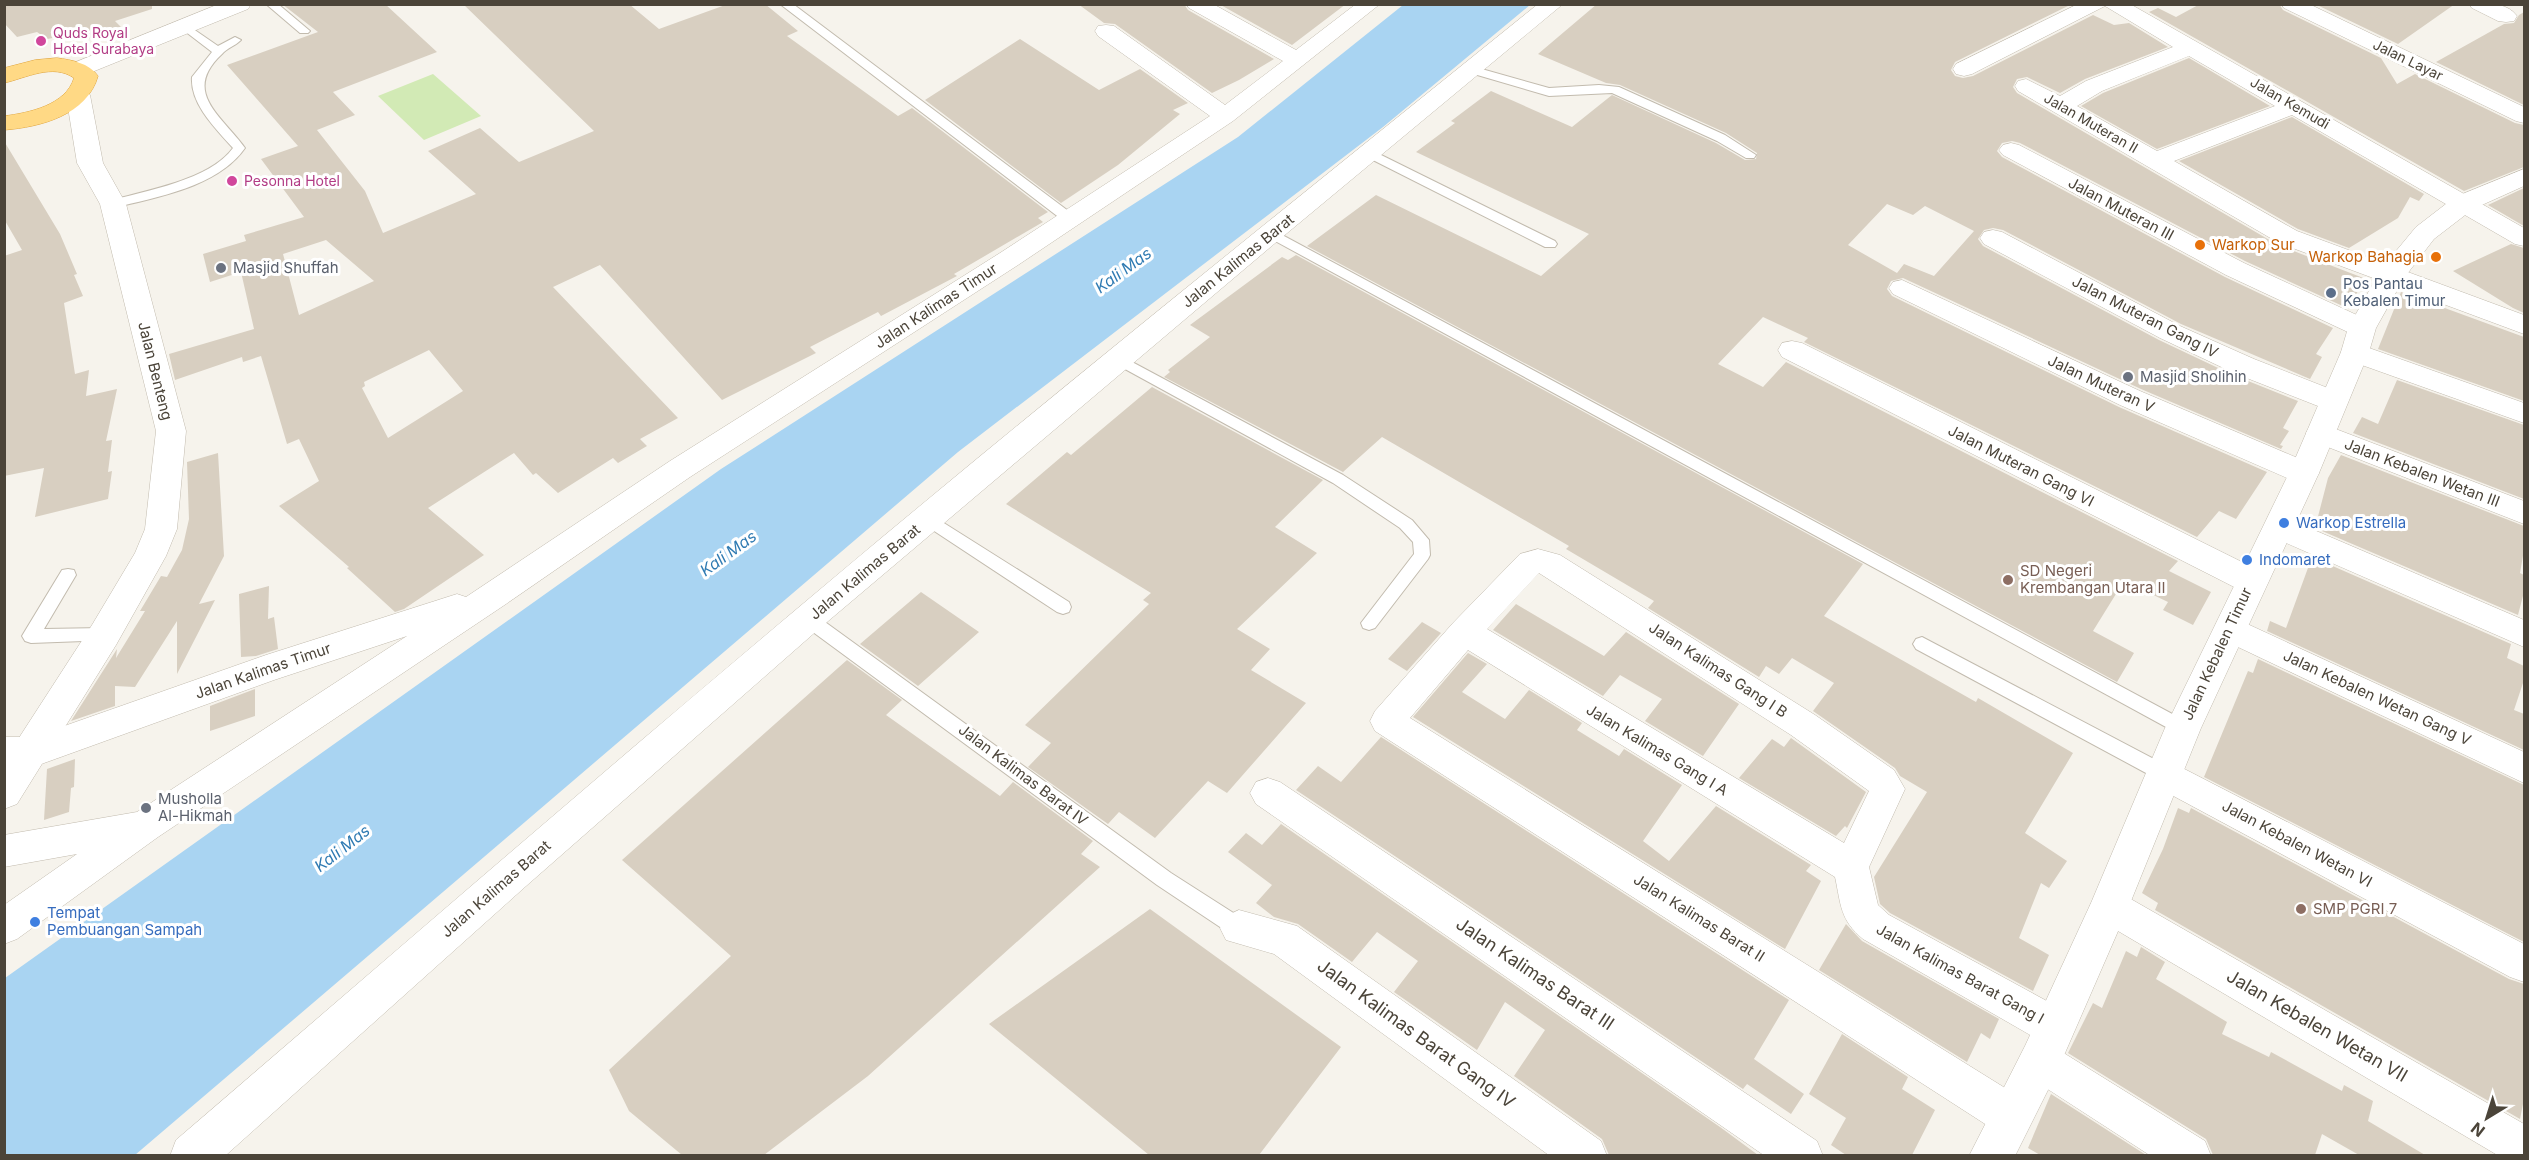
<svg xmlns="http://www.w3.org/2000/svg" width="2529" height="1160" viewBox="0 0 2529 1160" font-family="Inter,sans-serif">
<rect width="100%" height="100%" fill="#f6f3ec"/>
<path fill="#d2eab5" d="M433 74 481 116 424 140 378 96Z"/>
<path fill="#a9d4f2" d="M1403 5H1530L1383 127 958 452 135 1155H5V978L721 469 1238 137Z"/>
<path fill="#d8cfc1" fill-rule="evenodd" d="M4 4H152V9L115 21 121 27 85 40 81 33 47 39 37 32 17 37 4 23Z
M282 4H385L437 52 333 92 355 115 317 130 365 191 383 233 476 194 428 151 480 128 519 162 594 131 463 4H629L659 29 728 4H765L798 31 787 36 898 116 912 108 1048 212 1038 218 1043 222 954 274 957 276 881 316 878 312 810 347 816 353 722 400 600 265 553 287 678 418 640 439 647 446 618 463 613 458 558 493 536 473 533 475 514 453 428 508 484 555 404 609 395 612 347 568 349 567 279 506 319 481 299 439 287 444 261 356 243 362 242 357 175 380 169 354 254 329 241 272 210 282 203 254 246 241 244 235 304 217 261 159 298 146 227 65 318 32ZM326 240 374 281 299 315 283 254ZM429 350 463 391 388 438 362 388 365 386 364 382Z
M1078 4H1184L1188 10 1274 59 1239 80 1212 93 1115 24 1104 23Z
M1219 4H1346L1292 45Z
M1597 4H2072L1955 62 1951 70 1955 76 1963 78 1973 76 2093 15 2114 25 2129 23 2168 47 2085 79 2060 93 2027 77 2017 79 2013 87 2017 93 2278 245 2366 279 2347 308 2245 261 2020 143 2012 141 2002 143 1997 151 2002 157 2225 277 2333 328 2316 354 2322 357 2310 379 2181 324 2003 230 1993 228 1984 230 1978 239 1983 246 2159 340 2233 375 2298 401 2283 428 2289 431 2280 445 2283 446 2281 449 2141 389 1903 278 1891 281 1887 289 1892 296 2119 407 2267 472 2236 519 2219 511 2197 537 1804 342 1808 338 1763 317 1718 364 1763 387 1786 362 2178 561 2169 571 2211 592 2193 625 2163 610 2168 602 2124 581 2093 631 2134 653 2117 682 1307 246 1376 195 1541 276 1589 234 1416 152 1455 123 1451 121 1491 91 1572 127 1612 95 1716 143 1745 160 1756 159 1757 153 1726 133 1620 85 1606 83 1538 54ZM1887 204 1913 215 1925 206 1974 231 1934 276 1904 264 1897 273 1848 245Z
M2200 4H2279L2283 10 2381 58 2397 84 2415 74 2515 123 2524 125V167L2464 191 2149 12 2158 8 2176 17Z
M2315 4H2455L2398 44Z
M2524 12V105L2436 62 2504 24 2514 23 2519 15Z
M1020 39 1099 90 1140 69 1188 103 1173 110 1180 114 1118 165 1061 203 925 100Z
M2189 58 2270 106 2157 149 2081 106 2103 93Z
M2292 117 2424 194 2419 201 2410 197 2398 218 2349 248 2298 229 2179 161Z
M4 141 60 234 77 274 74 275 83 296 64 303 75 374 89 370 86 396 117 389 106 441 112 440 108 472 112 471 108 499 35 517 44 468 4 476V256L22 250 4 219Z
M2524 188V226L2488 205Z
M2511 244 2524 248V313L2513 308 2453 271Z
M1296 255 1863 564 1824 616 1976 702 1978 698 2073 753 2025 833 2067 861 2049 888 2041 883 2019 938 2049 955 2033 991 1890 913 1880 904 1874 877 1927 792 1900 776 1895 768 1813 711 1834 683 1792 658 1779 674 1766 666 1759 677 1648 608 1654 601 1566 549 1569 546 1382 437 1343 472 1164 377 1170 372 1168 370 1210 337 1190 325 1282 257 1288 260Z
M2401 292 2524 337V401L2378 349Z
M2397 380 2524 425V499L2353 433 2362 417 2378 424Z
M1152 387 1323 480 1275 527 1317 553 1237 629 1270 649 1251 670 1306 703 1227 793 1208 781 1155 838 1119 812 1108 824 1028 767 1051 743 1025 725 1149 604 1143 600 1151 593 1006 504 1067 452 1071 455Z
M218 453 224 556 199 604 215 600 177 674V621L135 687 115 686V706L71 721 117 649 116 658 145 611H140L161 576 167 577 182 550 189 519 187 462Z
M2341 455 2524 526V550L2520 573 2524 575V592L2518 615 2315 528 2328 478Z
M2312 557 2511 644 2507 658 2524 666V680L2514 710 2524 714V750L2267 631 2270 621 2286 628Z
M269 586 268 619 274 617 278 649 256 656 241 657 239 594Z
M921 592 979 632 918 686 860 644Z
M1516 604 1604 656 1626 632 1739 704 1703 756 1645 721 1662 699 1620 675 1603 696 1493 630Z
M1422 622 1441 633 1407 671 1388 659Z
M1468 653 1487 664 1462 692 1505 719 1529 690 1582 723 1577 730 1619 756 1624 749 1682 785 1643 841 1669 861 1716 806 1811 865 1806 871 1821 881 1785 949 1413 717Z
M2258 659 2524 785V942L2204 777 2248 671 2253 673Z
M847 660 902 700 886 715 1000 796 1013 782 1093 841 1081 854 1100 867 868 1076 764 1155H682L629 1111 609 1070 731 956 622 860Z
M255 689V716L210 731V706Z
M1381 737 1789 1000 1754 1059 1804 1094 1791 1114 1747 1084 1743 1089 1296 790 1318 766 1341 782Z
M1791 738 1866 792 1847 828 1845 826 1836 836 1739 778 1772 739 1784 747Z
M75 759 74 787 71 788 69 812 44 820 47 769Z
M2178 808 2189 813 2191 808 2509 979 2524 984V1099L2520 1119 2155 910 2158 903 2142 893 2163 849Z
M1281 824 1720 1127 1758 1155H1609L1602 1139 1514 1076 1545 1030 1505 1002 1477 1050 1394 992 1418 961 1377 932 1352 962 1298 924 1274 917 1256 903 1272 885 1228 852 1246 833 1262 845Z
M1150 909 1341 1047 1259 1155H1149L989 1024Z
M1846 924 1862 941 1999 1019 1990 1039 1981 1033 1967 1062 1819 970Z
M2141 947 2165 962 2156 979 2227 1022 2222 1034 2269 1057 2271 1052 2342 1091 2344 1085 2373 1101 2368 1121 2425 1155H2359L2322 1134 2315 1155H2213L2206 1139 2068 1053 2093 1003 2102 1008 2126 951 2137 957Z
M1842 1034 1908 1077 1902 1089 1935 1110 1912 1155H1846L1831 1145 1846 1118 1809 1094Z
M2051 1094 2146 1155H2040L2028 1148Z"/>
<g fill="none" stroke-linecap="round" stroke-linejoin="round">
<g stroke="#c2bbae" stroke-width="2">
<path id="service" d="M266 4H278L310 31 308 33H300Z
M780 4H793L1075 216 1077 219 1075 222H1065Z
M186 24 218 46 235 37 241 40C235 46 227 48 222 54 181 92 222 116 245 148 218 187 157 197 113 208L108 207 107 204 108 201C145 191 210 180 233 148 216 129 190 104 192 77L212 52 182 29 180 27Z
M1471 66 1549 88 1599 85 1619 87 1725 135 1756 155 1754 158H1746L1717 141 1612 93 1549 96 1467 72V68Z
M1371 150 1555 241 1557 244 1555 247H1545L1367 157 1365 154 1367 151Z
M1271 229 2189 723 2192 728 2189 733 2183 736 2177 733 1266 236 1264 233Z
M1119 355 1343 475 1412 520 1429 540 1430 555 1428 559 1375 628 1369 630 1363 628 1361 623 1414 554 1413 542 1400 528 1333 483 1114 363 1112 360 1114 357Z
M928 513 1069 602 1071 607 1069 612 1063 614 1057 612 922 523 920 519 922 515Z
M68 569 74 570 76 575 44 629 104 628 110 630 113 635 110 640 31 643 25 641 22 636 25 631 62 570Z
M808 612 814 614 1171 873 1246 921 1249 928 1246 935 1239 937 1232 935 1157 885 802 624 800 619 802 614Z
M1922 637 2171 768 2174 774 2171 780 2165 782 2159 780 1916 649 1913 644 1916 639Z"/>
</g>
<g stroke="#c2bbae" stroke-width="1">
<path id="minor" d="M1186 4H1213L1296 50 1356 4H1380L1233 121 1018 265 690 477 506 604 158 837 17 939 4 944V905L77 854 4 867V835L137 812 407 636 274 680 33 767H4V737H33L266 655 457 594 466 597 670 461 1000 253 1210 116 1098 36 1095 31 1098 26 1106 25 1114 26 1225 105 1283 61 1189 8Z
M2078 4H2130L2524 228V246L2515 244 2292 115 2174 161 2297 231 2524 315V334L2279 243 2018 91 2015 86 2018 81 2026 79 2060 96 2086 81 2173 47 2105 6 1972 74 1964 76 1956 74 1953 69 1956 64ZM2189 56 2275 106 2157 151 2077 106 2102 91Z
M2281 4H2309L2524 107V123L2516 121 2284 8Z
M2469 4C2485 4 2506 1 2517 16L2514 21 2506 22 2498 21 2472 8Z
M2011 143 2019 145 2244 263 2372 322 2375 328 2372 334 2362 337 2352 334 2226 275 2003 155 1999 150 2003 145Z
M1993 230 2002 232 2180 326 2254 359 2343 394 2347 401 2343 408 2333 411 2323 408 2234 373 2160 338 1984 244 1980 238 1984 232Z
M1902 280 2140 391 2314 465 2319 473 2314 481 2304 484 2294 481 2120 405 1893 294 1889 288 1893 282Z
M1792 341 1802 343 2262 572 2267 581 2262 590 2251 593 2240 590 1782 357 1778 350 1782 343Z
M2355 343 2524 403V423L2345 359 2341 352 2345 345Z
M2320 423 2524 501V524L2310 440 2306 433 2310 426Z
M2279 515 2524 620V647L2268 535 2264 527 2268 519Z
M1538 549 1560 555 1815 715 1894 770 1905 789 1869 867 1878 905 1889 915 2067 1012 2073 1026 2067 1040 2053 1045 2039 1040 1863 939C1840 920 1841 905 1835 877L1468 650 1410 718 2026 1101 2032 1116 2026 1131 2011 1137 1996 1131 1375 731 1370 721 1375 711 1453 623 1520 554ZM1539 573 1791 735 1869 791 1844 843 1487 629Z
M2230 616 2524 752V783L2219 638 2214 629 2219 620Z
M2165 759 2524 944V982L2510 977 2153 785 2147 774 2153 763Z
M1268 778 1280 782 1817 1141 1823 1156H1765L1256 804 1250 793 1256 782Z
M2109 889 2122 894 2524 1124V1156H2499L2096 918 2090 906 2096 894Z
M1239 910 1297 926 1601 1141 1607 1156H1550L1274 954 1226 940 1220 928 1226 916Z
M2040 1041 2054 1047 2205 1141 2211 1156H2151L2026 1075 2020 1061 2026 1047Z"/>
</g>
<g stroke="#c2bbae" stroke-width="1">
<path id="tertiary" d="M219 4H251L248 9 87 74 79 76 71 74 67 69 71 64Z
M1538 4H1563L1280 239 820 628 525 887 225 1156H170L176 1140C381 964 585 787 792 613 1037 406 1288 206 1538 4Z
M78 88 86 90 90 95 103 163 126 204 186 431 177 529 166 556 116 645 17 804 4 809V761L92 625 135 553 145 529 156 431 100 204 77 163 66 95 70 90Z
M2524 169V186L2473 209 2434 239 2404 278 2376 328 2369 352 2319 473 2201 728 2129 906 2055 1076 2015 1156H1969L2025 1046 2091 903 2165 728 2289 473 2341 352 2348 328 2382 268 2416 227 2455 197Z"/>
</g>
<g stroke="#e0a43c" stroke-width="1">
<path id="trunk" d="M57 58C72 60 89 63 98 76 87 115 41 127 4 130V116C29 113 66 105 74 78 53 63 26 78 4 83V68L35 60Z"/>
</g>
<use href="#service" fill="#fff" fill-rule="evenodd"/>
<use href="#minor" fill="#fff" fill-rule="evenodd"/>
<use href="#tertiary" fill="#fff" fill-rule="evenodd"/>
<use href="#trunk" fill="#ffd985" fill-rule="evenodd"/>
</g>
<g fill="#d1479c" stroke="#fff" stroke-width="2">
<circle cx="41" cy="41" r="6"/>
<circle cx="232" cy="181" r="6"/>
</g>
<g fill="#e8710a" stroke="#fff" stroke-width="2">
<circle cx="2200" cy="245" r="6"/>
<circle cx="2436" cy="257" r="6"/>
</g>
<g fill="#6b7280" stroke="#fff" stroke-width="2">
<circle cx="221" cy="268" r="6"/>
<circle cx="2128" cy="377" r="6"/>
<circle cx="146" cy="808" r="6"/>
</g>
<circle fill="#5c6f8a" stroke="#fff" stroke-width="2" cx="2331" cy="293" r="6"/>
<g fill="#3f7fe0" stroke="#fff" stroke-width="2">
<circle cx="2284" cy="523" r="6"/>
<circle cx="2247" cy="560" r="6"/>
<circle cx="35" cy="922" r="6"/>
</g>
<g fill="#8d6e63" stroke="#fff" stroke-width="2">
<circle cx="2008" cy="580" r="6"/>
<circle cx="2301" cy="909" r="6"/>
</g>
<g text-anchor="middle" stroke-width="6" stroke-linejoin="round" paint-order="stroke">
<g font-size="14" fill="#b23c85" stroke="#fff" text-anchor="start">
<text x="53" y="38">Quds Royal<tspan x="53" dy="16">Hotel Surabaya</tspan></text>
<text x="244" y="186">Pesonna Hotel</text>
</g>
<g font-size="14" fill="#4b4439" stroke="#fff">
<text transform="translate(2408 60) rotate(26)" y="5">Jalan Layar</text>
<text transform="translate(2290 103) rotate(30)" y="5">Jalan Kemudi</text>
<text transform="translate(2091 123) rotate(30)" y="5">Jalan Muteran II</text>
</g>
<g font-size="15" fill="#4b4439" stroke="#fff">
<text transform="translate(2121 209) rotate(28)" y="5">Jalan Muteran III</text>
<text transform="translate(1238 261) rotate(-39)" y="5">Jalan Kalimas Barat</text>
<text transform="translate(936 306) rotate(-33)" y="5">Jalan Kalimas Timur</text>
<text transform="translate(2145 317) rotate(27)" y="5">Jalan Muteran Gang IV</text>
<text transform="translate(155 371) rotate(76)" y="5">Jalan Benteng</text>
<text transform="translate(2101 384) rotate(25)" y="5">Jalan Muteran V</text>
<text transform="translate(2021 466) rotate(27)" y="5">Jalan Muteran Gang VI</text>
<text transform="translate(2422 473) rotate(21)" y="5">Jalan Kebalen Wetan III</text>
<text transform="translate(865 572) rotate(-40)" y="5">Jalan Kalimas Barat</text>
<text transform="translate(2217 654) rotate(-65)" y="5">Jalan Kebalen Timur</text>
<text transform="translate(1718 670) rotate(33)" y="5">Jalan Kalimas Gang I B</text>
<text transform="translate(263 671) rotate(-19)" y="5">Jalan Kalimas Timur</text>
<text transform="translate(2377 698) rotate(25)" y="5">Jalan Kebalen Wetan Gang V</text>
<text transform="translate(1657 750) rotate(31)" y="5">Jalan Kalimas Gang I A</text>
<text transform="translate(1023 775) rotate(37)" y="5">Jalan Kalimas Barat IV</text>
<text transform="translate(2297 844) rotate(28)" y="5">Jalan Kebalen Wetan VI</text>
<text transform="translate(496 889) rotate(-41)" y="5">Jalan Kalimas Barat</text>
<text transform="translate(1699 918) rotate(32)" y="5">Jalan Kalimas Barat II</text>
<text transform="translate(1960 974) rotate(29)" y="5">Jalan Kalimas Barat Gang I</text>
</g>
<g font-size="15" fill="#c56008" stroke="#fff" text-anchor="start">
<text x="2212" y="250">Warkop Sur</text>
<text x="2424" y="262" text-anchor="end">Warkop Bahagia</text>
</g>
<g font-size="15" fill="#5b616d" stroke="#fff" text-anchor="start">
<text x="233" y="273">Masjid Shuffah</text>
<text x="2140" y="382">Masjid Sholihin</text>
<text x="158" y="804">Musholla<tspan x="158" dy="17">Al-Hikmah</tspan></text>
</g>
<g font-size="15" fill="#4e5e75" stroke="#fff" text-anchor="start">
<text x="2343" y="289">Pos Pantau<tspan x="2343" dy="17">Kebalen Timur</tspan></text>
</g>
<g font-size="15" fill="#366cbe" stroke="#fff" text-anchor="start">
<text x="2296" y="528">Warkop Estrella</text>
<text x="2259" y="565">Indomaret</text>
<text x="47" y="918">Tempat<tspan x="47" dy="17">Pembuangan Sampah</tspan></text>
</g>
<g font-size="15" fill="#785e54" stroke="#fff" text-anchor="start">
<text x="2020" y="576">SD Negeri<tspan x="2020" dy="17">Krembangan Utara II</tspan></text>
<text x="2313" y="914">SMP PGRI 7</text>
</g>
<g font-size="16" font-style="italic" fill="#2e7ab2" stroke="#fff">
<text transform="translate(1123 270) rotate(-36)" y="6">Kali Mas</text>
<text transform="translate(728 553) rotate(-36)" y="6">Kali Mas</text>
<text transform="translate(342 848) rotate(-38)" y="6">Kali Mas</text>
</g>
<g font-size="18" fill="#4b4439" stroke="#fff">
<text transform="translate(1535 974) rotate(34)" y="6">Jalan Kalimas Barat III</text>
<text transform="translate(2317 1026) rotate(30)" y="6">Jalan Kebalen Wetan VII</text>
<text transform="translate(1416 1034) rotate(36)" y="6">Jalan Kalimas Barat Gang IV</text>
</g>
</g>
<rect width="2529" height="1160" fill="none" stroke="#4b4439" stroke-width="12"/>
<g transform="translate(2487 1118) rotate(218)" stroke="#ffffff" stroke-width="4.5" paint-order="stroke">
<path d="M0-4.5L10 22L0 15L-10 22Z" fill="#4b4439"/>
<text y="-9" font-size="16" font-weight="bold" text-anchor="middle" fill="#4b4439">N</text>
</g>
</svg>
